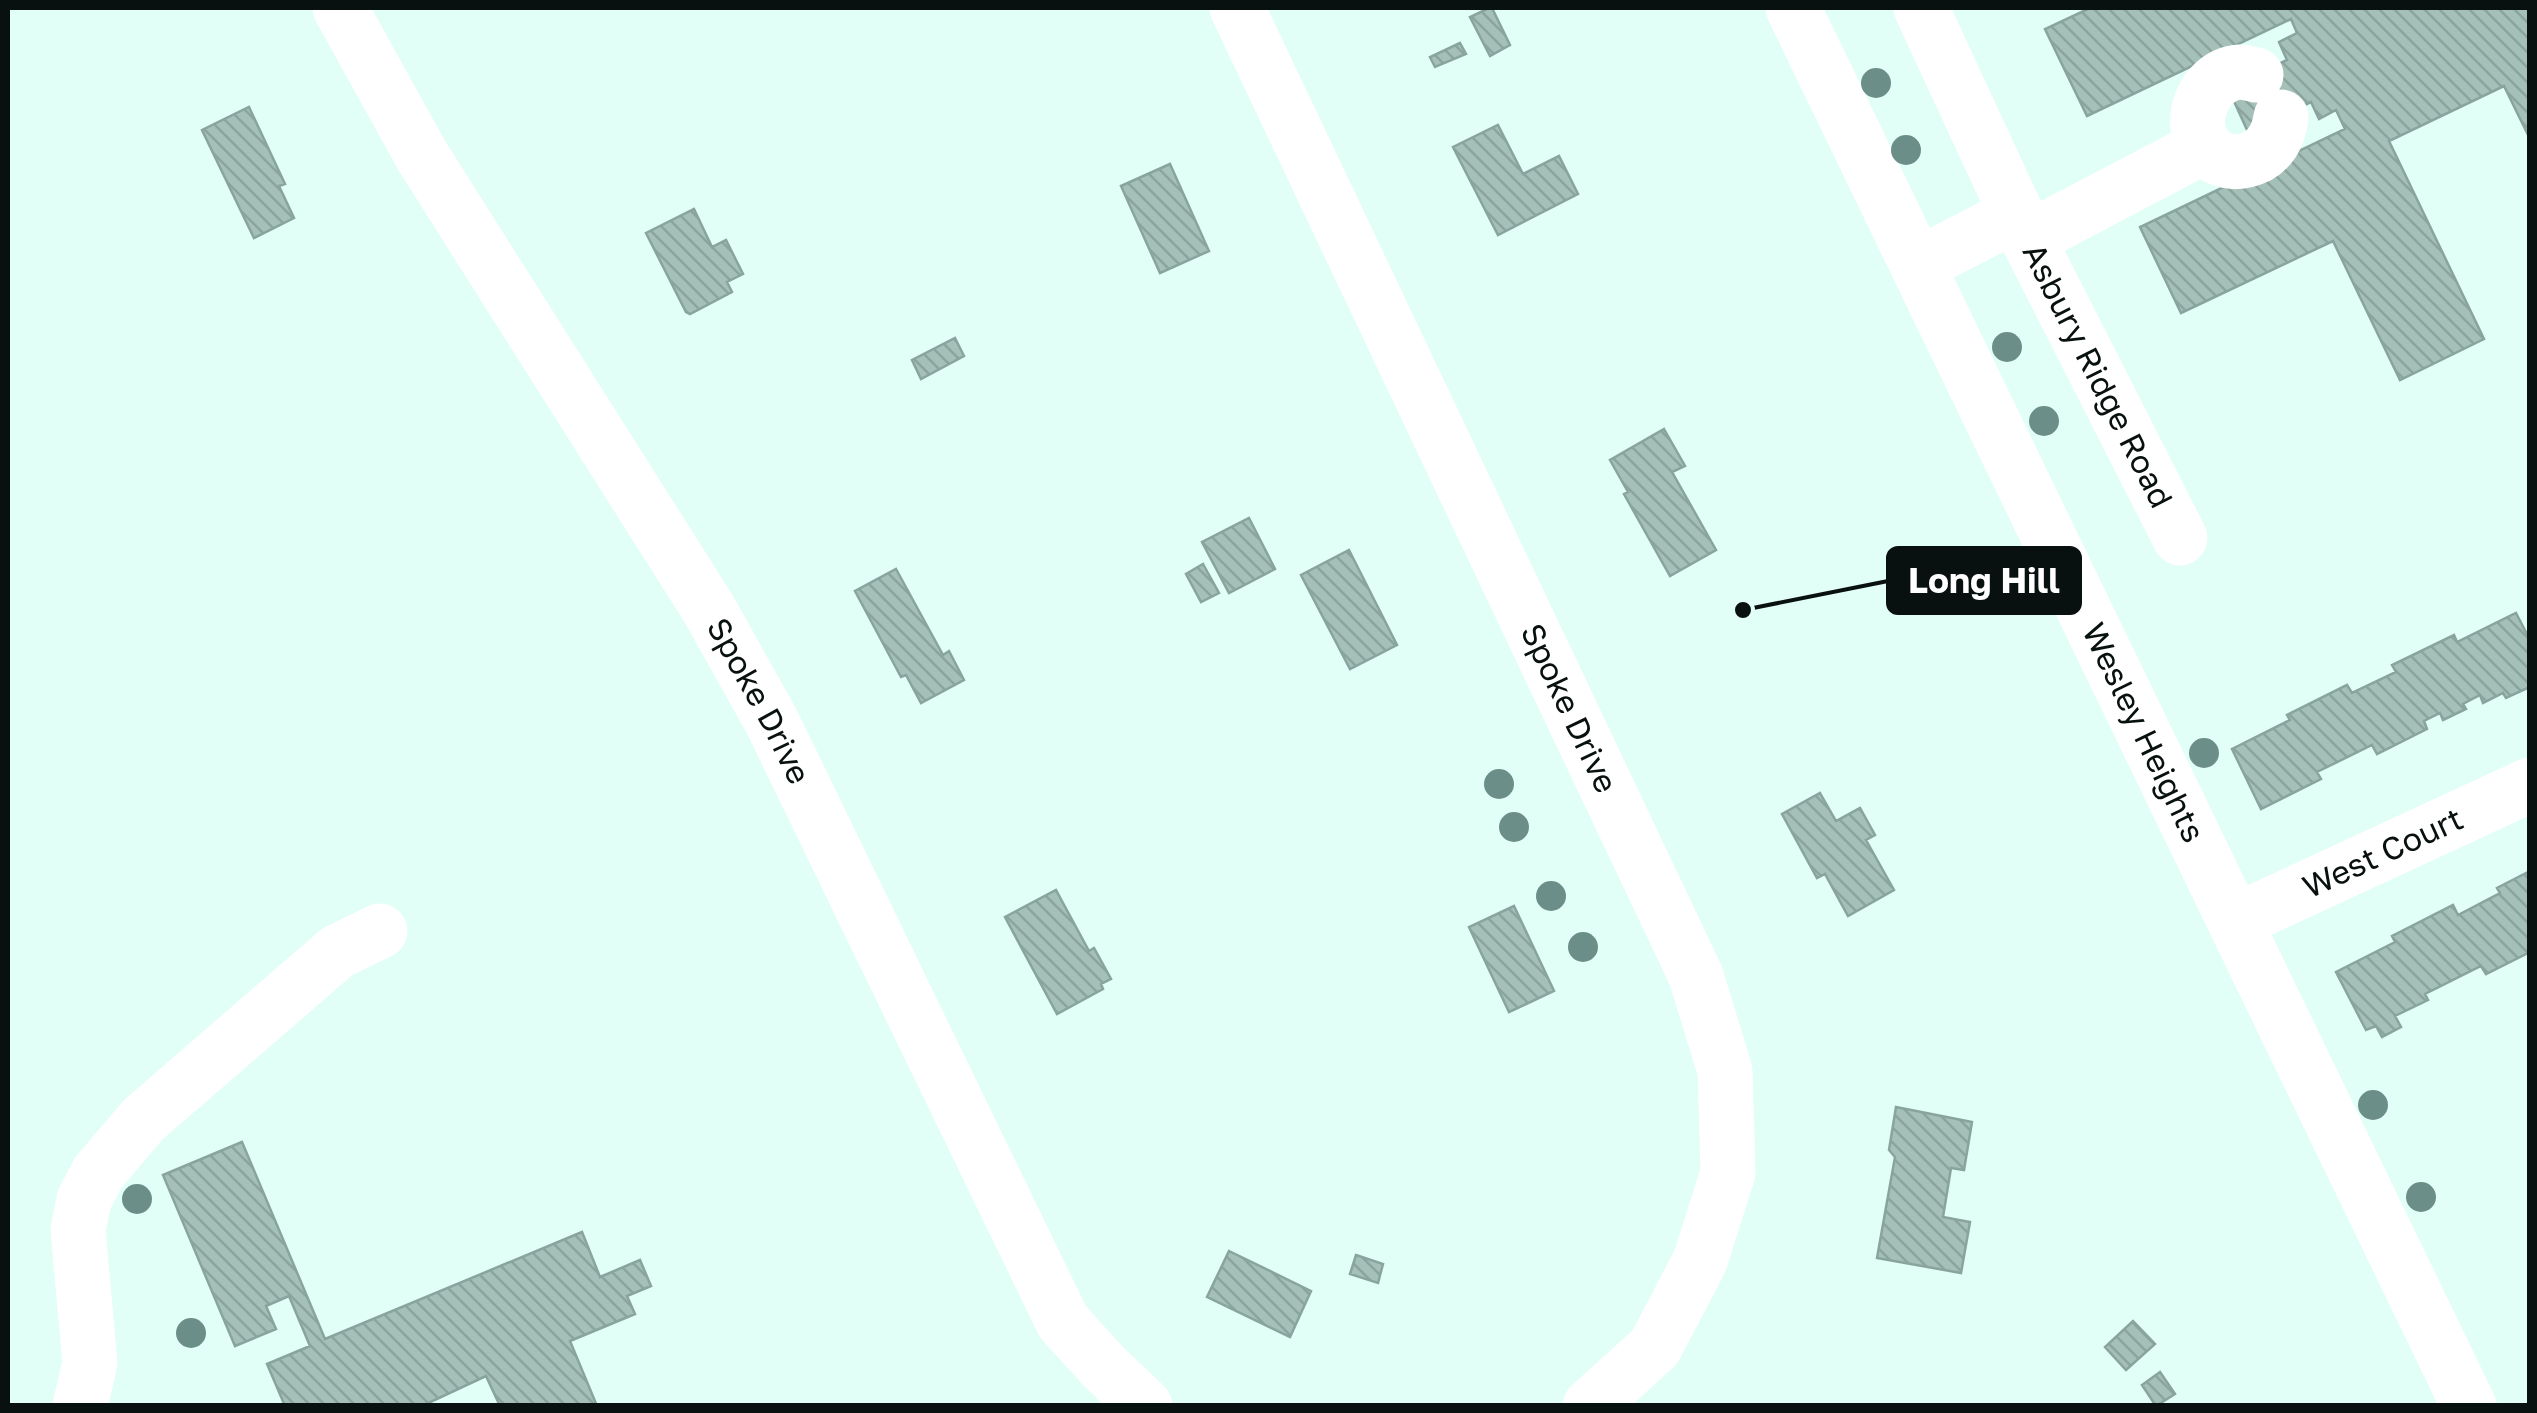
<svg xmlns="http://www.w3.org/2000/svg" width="2537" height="1413" viewBox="0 0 2537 1413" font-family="'Golos Text',sans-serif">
<defs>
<pattern id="building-back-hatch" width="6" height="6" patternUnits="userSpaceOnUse" patternTransform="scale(2.5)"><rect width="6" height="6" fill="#a4c0b9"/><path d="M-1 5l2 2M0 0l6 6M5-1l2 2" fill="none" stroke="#8ca49e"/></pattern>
</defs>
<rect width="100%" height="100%" fill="#e1fef7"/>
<path fill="url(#building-back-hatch)" stroke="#89a49e" stroke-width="2.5" d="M1489 8H1492L1510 45 1490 56 1470 17Z
M2090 8H2530V139L2504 86 2389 141 2484 339 2400 380 2333 241 2181 313 2140 227 2345 129 2336 110 2319 119 2311 102 2248 132 2228 88 2287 60 2279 42 2297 33 2291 19 2087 116 2045 29Z
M1460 43 1466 54 1435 67 1430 57Z
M249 107 285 184 279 186 294 218 254 238 202 130Z
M1498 125 1523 174 1559 156 1578 194 1498 235 1453 147Z
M1170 164 1209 251 1160 273 1121 186Z
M694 209 712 247 726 240 743 274 727 282 732 292 690 314 686 312 646 233Z
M955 338 964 356 921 379 912 360Z
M1664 429 1685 466 1672 472 1716 550 1670 576 1624 494 1628 492 1610 460Z
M1249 518 1275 569 1229 593 1202 542Z
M1349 550 1397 645 1350 669 1301 575Z
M1203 564 1219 593 1201 602 1186 574Z
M896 569 943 655 949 651 964 680 921 703 906 675 901 677 855 591Z
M2516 613 2530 640V687L2506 698 2503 693 2483 703 2480 695 2463 704 2466 709 2443 720 2440 713 2424 721 2427 729 2377 754 2372 745 2317 772 2321 779 2261 809 2232 749 2290 720 2287 715 2347 685 2352 693 2396 672 2392 665 2454 635 2457 642Z
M1820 793 1836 821 1860 808 1875 835 1866 840 1894 890 1848 916 1825 874 1817 878 1782 814Z
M2530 871V952L2486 974 2481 966 2425 994 2428 1000 2395 1016 2401 1027 2382 1037 2376 1026 2366 1030 2336 972 2395 942 2392 936 2453 905 2458 915 2500 893 2497 888Z
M1056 890 1089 951 1094 948 1111 979 1101 984 1103 989 1057 1014 1005 917Z
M1514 906 1554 991 1509 1012 1469 927Z
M1896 1107 1972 1122 1964 1170 1951 1168 1943 1217 1970 1222 1961 1273 1877 1258 1895 1157 1889 1150Z
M242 1142 325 1339 582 1232 600 1277 640 1260 651 1286 627 1296 635 1314 570 1341 597 1406H500L486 1376 422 1406H285L267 1364 310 1346 289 1296 266 1306 276 1329 235 1346 163 1175Z
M1229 1251 1311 1291 1290 1337 1207 1297Z
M1356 1255 1383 1264 1378 1283 1350 1274Z
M2133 1321 2155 1344 2126 1370 2105 1347Z
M2160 1372 2175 1394 2156 1406 2142 1385Z"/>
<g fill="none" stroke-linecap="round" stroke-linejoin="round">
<g stroke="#fff" stroke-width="55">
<path id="s1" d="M340 8 422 156 710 611 772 722 1063 1322 1104 1367 1145 1406"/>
<path id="s2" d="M1237 8 1696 976 1725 1071 1728 1173 1700 1261 1655 1347 1590 1406"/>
<path id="s3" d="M1793 8 2469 1406"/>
<path id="s4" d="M1921 8 2028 239 2180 538"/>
<path d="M2256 75C2250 74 2245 72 2240 72 2194 75 2179 150 2228 161 2239 163 2248 161 2258 156 2273 147 2279 133 2281 117"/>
<path d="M2028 239 2203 147"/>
<path d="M1918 265 2017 214"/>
<path id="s5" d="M2236 921 2530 785"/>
<path d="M80 1406 90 1363 78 1230 84 1200 98 1173 143 1120 337 952 380 931"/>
</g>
</g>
<g fill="#6b8f88">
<circle cx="1876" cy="83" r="15"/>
<circle cx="1906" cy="150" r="15"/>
<circle cx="2007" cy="347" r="15"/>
<circle cx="2044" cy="421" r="15"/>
<circle cx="2204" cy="753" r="15"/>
<circle cx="1499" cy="784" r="15"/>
<circle cx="1514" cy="827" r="15"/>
<circle cx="1551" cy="896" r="15"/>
<circle cx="1583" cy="947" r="15"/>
<circle cx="2373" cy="1105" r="15"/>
<circle cx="2421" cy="1197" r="15"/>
<circle cx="137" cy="1199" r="15"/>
<circle cx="191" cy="1333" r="15"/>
</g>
<g text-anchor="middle" stroke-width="10" stroke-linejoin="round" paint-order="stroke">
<g font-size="32" fill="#08110f" stroke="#e1fef7">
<text dy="11" stroke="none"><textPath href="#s4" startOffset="408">Asbury Ridge Road</textPath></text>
<text dy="11" stroke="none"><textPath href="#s1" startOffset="810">Spoke Drive</textPath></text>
<text dy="11" stroke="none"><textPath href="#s2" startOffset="775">Spoke Drive</textPath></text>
<text dy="11" stroke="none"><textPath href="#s3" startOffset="805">Wesley Heights</textPath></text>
<text dy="11" stroke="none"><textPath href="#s5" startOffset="162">West Court</textPath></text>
</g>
</g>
<path fill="none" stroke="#08110f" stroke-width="4" d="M1743 610L1888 581"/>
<circle fill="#08110f" stroke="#e1fef7" stroke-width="4" cx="1743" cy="610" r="10"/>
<rect fill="#08110f" stroke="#08110f" stroke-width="4" x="1888" y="548" width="192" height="65" rx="10"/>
<g font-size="35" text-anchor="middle" font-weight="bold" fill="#fff">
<text x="1984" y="593">Long Hill</text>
</g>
<rect width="2537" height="1413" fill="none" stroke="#08110f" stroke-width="20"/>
</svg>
